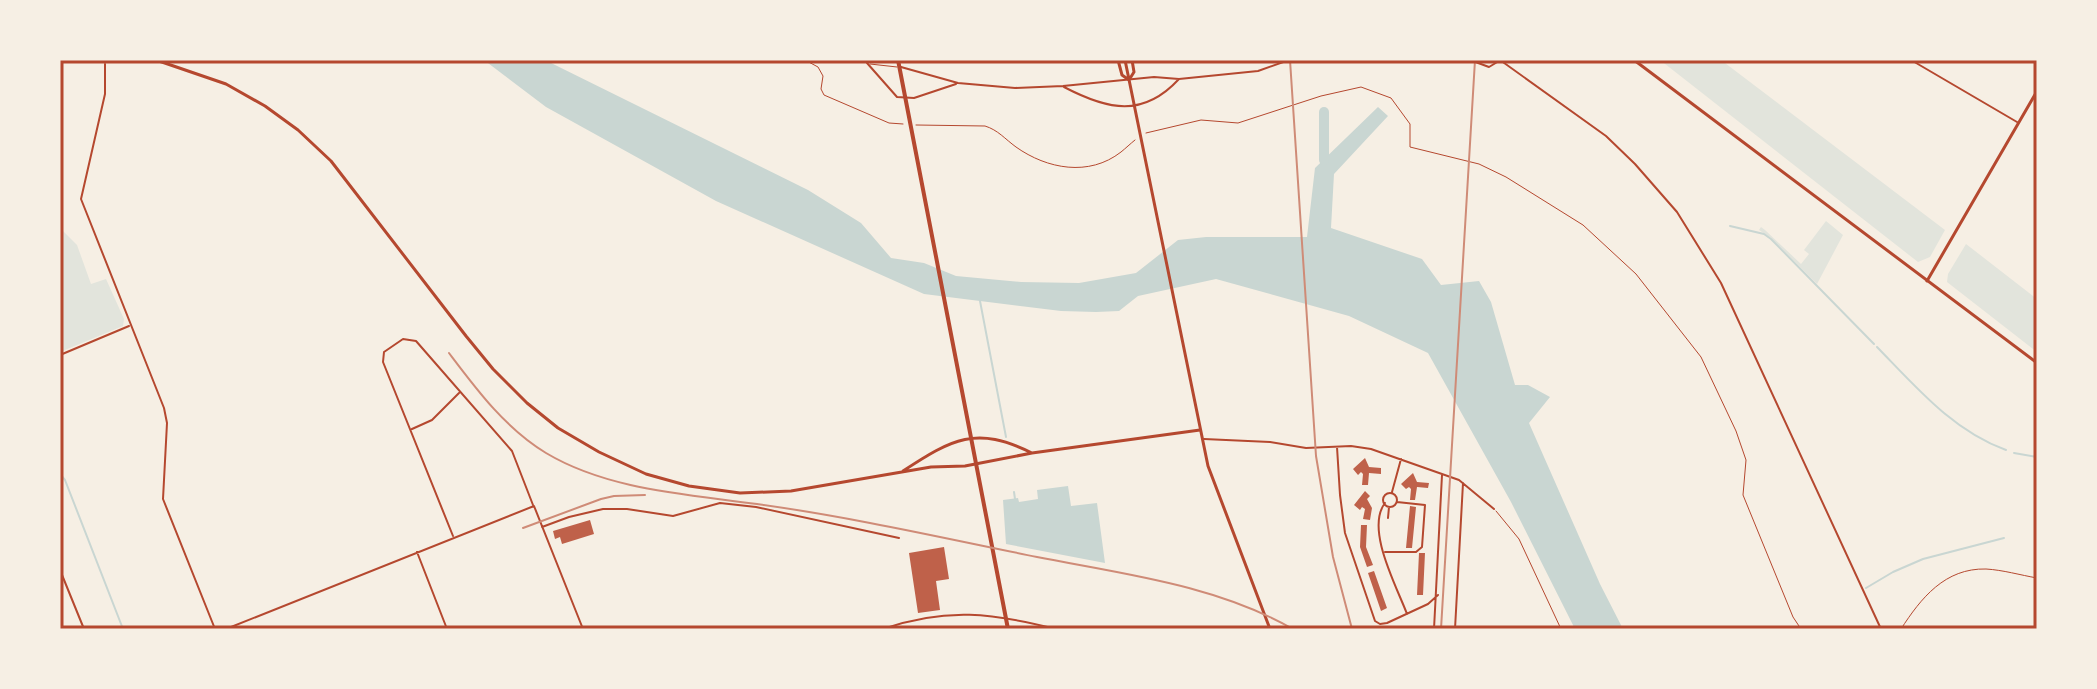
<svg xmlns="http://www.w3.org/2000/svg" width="2097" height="689" viewBox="0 0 2097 689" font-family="Barlow,sans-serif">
<rect width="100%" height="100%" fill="#f6efe4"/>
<path fill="#e2e4dc" d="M1660 60H1721L1945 230 1930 257 1918 262Z
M1826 221 1843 235 1817 284 1771 238 1759 230 1761 227 1765 230 1801 264 1809 254 1804 250Z
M60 228 77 245 91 284 106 279 124 319 123 326 60 352Z
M1966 244 2037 299V352L1947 282 1948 274Z"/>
<path fill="#c9d6d2" d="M484 60H545L808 190 861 223 891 258 924 263 956 276 1021 282 1079 283 1136 273 1178 240 1206 237H1307L1315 168 1378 107 1388 116 1334 174 1331 228 1422 259 1441 285 1479 281 1491 302 1515 385H1528L1550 397 1529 423 1600 584 1623 629H1575L1511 502 1428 353 1349 316 1216 279 1138 296 1119 311 1096 312 1061 311 924 294 716 201 546 107Z
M1068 486 1071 506 1097 503 1105 563 1006 544 1003 500 1018 498 1019 502 1038 499 1037 490Z"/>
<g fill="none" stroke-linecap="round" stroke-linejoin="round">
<path stroke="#c9d6d2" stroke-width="2" d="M1730 226 1764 234 1771 239 1874 344
M980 301 1006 437
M1877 347C1916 387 1953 431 2006 450
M2014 453 2037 457
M60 474 65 480 123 629
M1014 492 1015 499
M1866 588 1893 572 1923 559 2004 538"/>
<path stroke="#c9d6d2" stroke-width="10" d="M1324 112V160"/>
</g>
<path fill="#bf614a" d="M1365 458 1369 467 1381 468V474L1369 473 1368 485H1362L1363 474 1361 472 1358 475 1353 469Z
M1413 473 1417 482 1429 483 1428 488 1417 487 1415 500H1410L1411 489 1409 487 1406 489 1401 484Z
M1365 491 1370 496 1367 499 1372 508 1370 520 1363 519 1365 509 1362 507 1360 510 1354 505Z
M1410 506 1416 507 1412 548H1406Z
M590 520 594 534 562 544 560 537 555 539 553 531Z
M1361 525H1367L1366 547 1373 565 1367 567 1360 547Z
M944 547 949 579 936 581 940 610 918 613 909 553Z
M1419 553H1425L1423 595H1417Z
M1374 571 1387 608 1381 611 1368 573Z"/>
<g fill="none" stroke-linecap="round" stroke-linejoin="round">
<path stroke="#b5482f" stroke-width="1" d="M805 60 818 67 823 76 821 89 824 95 889 123 903 124
M916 125 985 126C998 130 1005 139 1016 147 1047 169 1089 177 1121 152 1126 148 1130 144 1135 140
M1146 133 1201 120 1238 123 1321 96 1361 87 1391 98 1410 124V147L1479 164 1506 177 1583 225 1636 274 1701 357 1736 431 1746 460 1743 495 1793 617 1801 629"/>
<path stroke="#b5482f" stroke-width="1" d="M860 60 865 62
M870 64 897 67
M1496 511 1519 539 1561 629
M1901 629C1921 598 1945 568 1986 569 2003 570 2020 575 2037 578"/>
<path stroke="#b5482f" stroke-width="2" d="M1470 60 1489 67 1499 61
M1500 60 1606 136 1635 164 1677 212 1721 283 1881 629
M1911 60 2017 122
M867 63 897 97 914 98 956 84
M105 64V94L81 199 164 408 167 423 163 499 215 629
M901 67 958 83 1015 88 1063 86 1154 77 1179 79
M1064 87C1108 110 1143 118 1179 79L1258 71 1289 60
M60 355 129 326
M412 429 432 420 459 393
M1204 439 1270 442 1306 448 1351 446 1371 449 1459 480 1494 509
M1337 447 1340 495 1345 533 1375 621 1380 624 1387 623 1428 604 1438 595
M1392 492 1401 459
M1383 500a7 7 0 1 1 14 0a7 7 0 1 1-14 0Z
M1385 503C1365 529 1397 587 1407 614
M1388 518 1389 507
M542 527 569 517 603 509H627L673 516 720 503 756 507 899 538
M453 536 383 362 384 352 403 339 416 341 512 451 533 505
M417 552 447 629
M1385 552H1416L1422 547 1425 505 1397 502
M60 570 84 629
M226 629 534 506 583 629
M883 629C946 607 993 613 1056 629
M1434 629 1442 475
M1455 629 1463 483"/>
<path stroke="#b5482f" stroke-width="3" d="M156 60 226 84 265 106 298 130 331 161 466 336 493 369 527 403 558 428 599 452 646 474 689 486 740 493 791 491 931 467 965 466 1032 453 1200 430
M1927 281 2037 91
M903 471C952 439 976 425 1032 453"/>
<path stroke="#b5482f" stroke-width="3" d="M1118 60 1122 75 1129 80
M1125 60 1208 466 1270 629
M1634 60 2037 363
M1129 80 1134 72 1132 60"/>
<path stroke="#b5482f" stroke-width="4" d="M898 60 1008 629"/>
<path stroke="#cf8b77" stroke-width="2" d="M1290 60 1316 456 1333 557 1352 629
M449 353C477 390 505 428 546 453 608 490 686 494 757 504 851 517 944 538 1037 557 1124 574 1216 585 1293 629
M523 528 601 499 614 496 645 495
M1441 629 1475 60"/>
</g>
<rect width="2097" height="689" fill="none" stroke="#f6efe4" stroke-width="124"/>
<rect x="62" y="62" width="1973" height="565" fill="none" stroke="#b5482f" stroke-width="3"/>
</svg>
